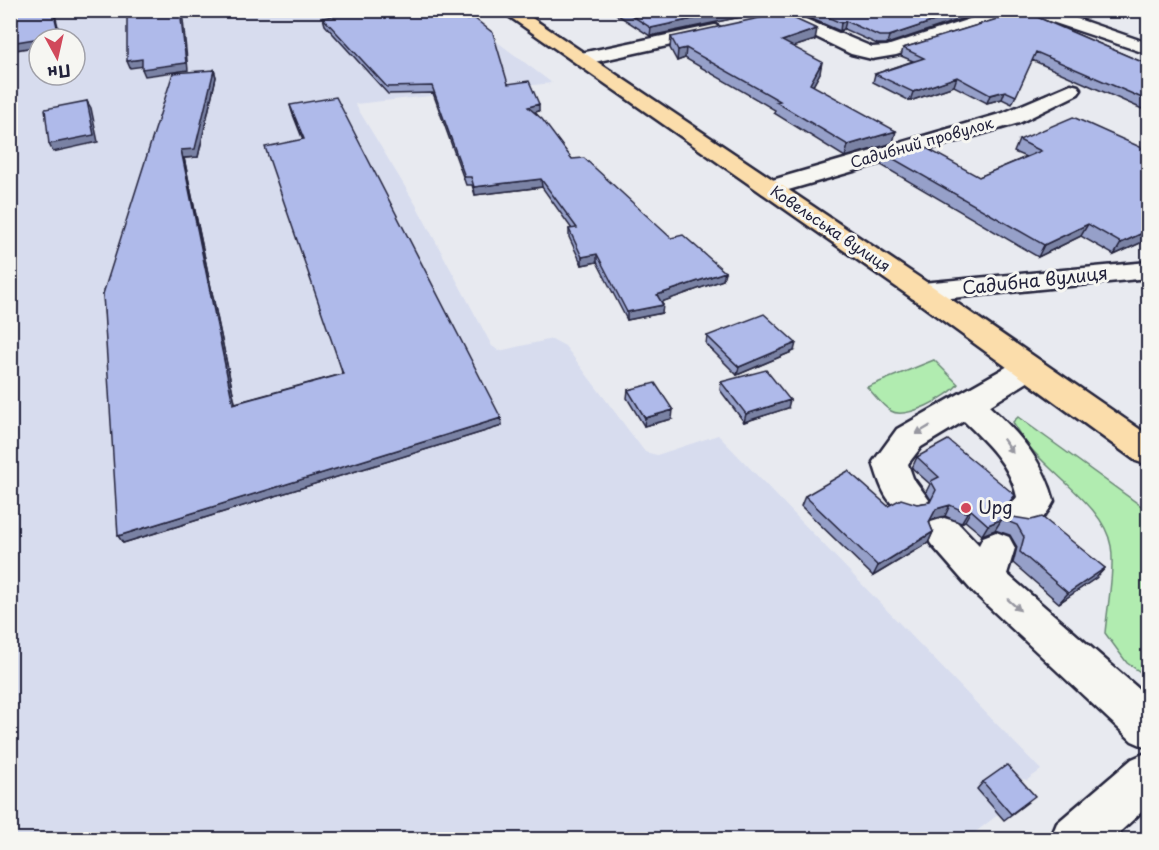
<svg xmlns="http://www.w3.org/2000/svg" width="1159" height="850" viewBox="0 0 1159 850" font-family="'Playpen Sans',sans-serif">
<rect width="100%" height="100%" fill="#e8eaf0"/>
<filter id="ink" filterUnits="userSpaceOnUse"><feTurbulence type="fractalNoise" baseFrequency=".0167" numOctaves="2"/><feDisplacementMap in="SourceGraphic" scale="12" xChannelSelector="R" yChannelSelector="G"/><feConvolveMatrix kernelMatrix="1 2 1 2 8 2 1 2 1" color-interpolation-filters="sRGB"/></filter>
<g filter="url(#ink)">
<path fill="#d7dcee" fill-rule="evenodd" d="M10 11H456L552 83 355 104 416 205 492 346 499 351 552 339 565 346 645 452 657 455 718 435 1041 770 1027 780 1005 776 1028 802 1004 820 999 814 965 840 11 839ZM39 39H75V75H39Z"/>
<path fill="#b1ecb0" stroke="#6a8776" stroke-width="1.5" d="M934 360 958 384C949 397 905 420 891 411 882 406 874 394 867 387Z
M1018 417 1148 511V677L1127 663 1105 633C1107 611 1115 567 1111 546 1103 499 1033 467 1013 422Z"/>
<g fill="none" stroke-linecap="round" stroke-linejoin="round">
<g stroke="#22223b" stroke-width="5">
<path id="minor" d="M761 10H784L872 47 887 46 997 10H1024L1022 14 896 55 872 59 851 54Z
M1026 10H1052L1148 43V54L1028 14Z
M715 25 724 30 721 34 581 65 571 59 581 53Z
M1071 84 1078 86 1081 90 1078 94 1019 123 778 193 770 195 762 193 758 188 762 183 1003 113Z
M1148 262V278L922 301 912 298 908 292 912 286 922 283Z
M1028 357 1039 361 1043 368 1039 375 989 406C1018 432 1044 462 1054 501 1043 521 1032 534 1008 526L1003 516 1017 497C1011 466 986 442 964 421L921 447 908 464 913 478 929 500 924 510C890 521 881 488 873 462L897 429 1017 361Z
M944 518 957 522 979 545 983 537 996 532 1009 537 1015 548 1007 574 1148 697V748L1132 741 972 591 931 544 925 533 931 522Z
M1148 752V806L1111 840H1050L1057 823 1132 759Z"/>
</g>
<g stroke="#22223b" stroke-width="5">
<path id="major" d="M500 10H520L932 286 1148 435V465L1136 461 912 298Z"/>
</g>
<use href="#minor" fill="#f6f6f2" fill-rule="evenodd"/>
<use href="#major" fill="#fbddab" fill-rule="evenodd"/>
</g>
<path fill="#96a0c9" stroke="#22223b" stroke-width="1.5" d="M610 10H760V13L650 36Z
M791 10H988L887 44H877L844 29 840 31Z
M1023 11 1149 65V112L1032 60 1012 104 1002 99 987 103 954 86 910 101 873 82 875 74 913 61 901 56 903 48Z
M323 18 508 84 539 111 535 112 572 159 723 280 661 302 662 313 627 320 597 262 582 265 569 237V229H572L542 187 475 195 472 185H466L433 93 388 94 325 25Z
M671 37 815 40 793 47 820 73 813 86 893 143 845 157 774 113 775 110 685 58 677 61 670 48Z
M214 70 216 77 198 157 184 158 235 403 342 374 303 140 292 112 290 105 501 418 502 426 123 543 103 294Z
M1019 140 1149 151V239L1114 255 1081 236 1038 257 881 165 885 154 979 177 1026 157 1014 152Z
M707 336 794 351 737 375 706 344Z
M721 382 788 408 744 422 720 390Z
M628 390 672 419 644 426 627 398Z
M917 457 1008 505 1013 517 1105 568 1096 578 1059 603 1013 563 1017 547 1010 535 995 530 982 535 965 521 961 523 945 516 930 520 929 522 933 532 928 543 873 576 801 506 805 496 888 506 917 504 930 502 931 500 926 492 930 484 912 468Z
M983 782 1028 802 1004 820 977 789Z"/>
<path fill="#7a82a4" stroke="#22223b" stroke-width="1.5" d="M53 10H54L61 39H39V46L10 51V43Z
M180 10H182L188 70 145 76 142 69Z
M734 10H760V13L650 36 651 28Z
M967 10H988L887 44 889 36Z
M846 21 844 29 840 31 841 23Z
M817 29 815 40 780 51 782 41Z
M686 48 685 58 677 61 678 50Z
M142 59 145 66 130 68 127 61Z
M822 62 820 73 808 95 810 84Z
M214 70 216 77 198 157 184 158 237 412 233 404 181 150Z
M957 77 954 86 910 101 913 92Z
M1005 91 1002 99 987 103 990 95Z
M87 101 91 108 98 142 53 152 49 144Z
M539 104V111L528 114V107Z
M896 131 893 143 845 157 848 145Z
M541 179 542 187 475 195 474 187Z
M1088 224 1081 236 1038 257 1044 245Z
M1149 230V239L1114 255 1121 243Z
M597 254V262L582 265V257Z
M725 272 723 280 656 304 657 295Z
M663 305 662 313 627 320V312Z
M796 343 794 351 737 375 739 367Z
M790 400 788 408 744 422 746 414Z
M673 410 672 419 644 426 645 418Z
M501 418 502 426 123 543 118 536Z
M950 505 945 516 930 520 923 532 936 509Z
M971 510 965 521 961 523 967 513Z
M1002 519 995 530 982 535 988 525Z
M933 532 928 543 873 576 878 566Z
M1105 568 1096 578 1059 603 1068 593Z"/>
<path fill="#afbaea" stroke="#22223b" stroke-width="1.5" d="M10 10H53L59 35 10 43Z
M126 10H180L186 63 142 69V59L127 61V13Z
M361 10H369L370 12 381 10H455L467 20 474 18 493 33 508 84 529 81 539 104 528 107 542 119 572 159 584 158 671 238 683 235 725 272 657 295 663 305 627 312 597 254 582 257 569 229 577 228 541 179 474 187 471 177H465L432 86 387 87 323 18Z
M623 10H734L651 28Z
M811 10H967L889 36H879L846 21 841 23Z
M1023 11 1149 65V101L1036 52 1016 96 1005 91 990 95 957 77 913 92 875 74 924 58 903 48Z
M782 13 817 29 782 41 822 62 810 84 896 131 848 145 776 102 780 101 686 48 678 50 671 37Z
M214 70 195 149 181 150 233 404 343 374 265 147 304 139 290 105 336 97 501 418 118 536 103 294 173 73Z
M87 101 94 135 49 144 45 109Z
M1073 117 1149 151V230L1121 243 1088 224 1044 245 885 154 919 144 979 177 1041 151 1019 140Z
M764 314 796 343 739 367 707 336Z
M766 370 790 400 746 414 721 382Z
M655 383 673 410 645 418 628 390Z
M948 440 1015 495 1008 504 1013 517 1031 520 1042 517 1105 568 1068 593 1020 552 1024 537 1017 525 1002 519 988 525 971 510 967 513 950 505 936 509 929 522 933 532 878 566 805 496 848 471 888 506 901 499 917 504 930 502 936 490 931 481 939 477 917 457Z
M1007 765 1035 796 1011 814 983 782Z"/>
<defs><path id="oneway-solid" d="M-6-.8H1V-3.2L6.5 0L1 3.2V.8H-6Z" transform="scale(1.5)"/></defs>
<g fill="#9797a0">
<use href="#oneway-solid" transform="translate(923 430) rotate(149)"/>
<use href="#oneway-solid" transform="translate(1008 446) rotate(55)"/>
<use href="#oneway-solid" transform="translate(1014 605) rotate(42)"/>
</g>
</g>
<circle fill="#d1495b" stroke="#f6f6f2" stroke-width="2" cx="966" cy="508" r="6"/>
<g text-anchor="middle" stroke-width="6" stroke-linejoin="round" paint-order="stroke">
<g font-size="15" fill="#22223b" stroke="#f6f6f2">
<text transform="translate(922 143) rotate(-16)" y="5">Садибний провулок</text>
<text transform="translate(830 229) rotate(34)" y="5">Ковельська вулиця</text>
</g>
<g font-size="18" fill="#22223b" stroke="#f6f6f2">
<text transform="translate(1035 281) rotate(-6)" y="6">Садибна вулиця</text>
</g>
<g font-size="18" fill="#22223b" stroke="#f6f6f2" text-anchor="start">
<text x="978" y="514">Upg</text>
</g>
</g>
<rect width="1159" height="850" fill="none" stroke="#f6f6f2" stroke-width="36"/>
<rect x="18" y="18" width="1123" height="814" fill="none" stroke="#22223b" stroke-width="2" filter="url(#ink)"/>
<g transform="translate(57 57) rotate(172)"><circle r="28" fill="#f6f6f2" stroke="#a1a1a9" stroke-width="1.5"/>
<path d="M0-4.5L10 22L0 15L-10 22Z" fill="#d1495b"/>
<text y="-9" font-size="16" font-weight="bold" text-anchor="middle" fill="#22223b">Пн</text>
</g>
</svg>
